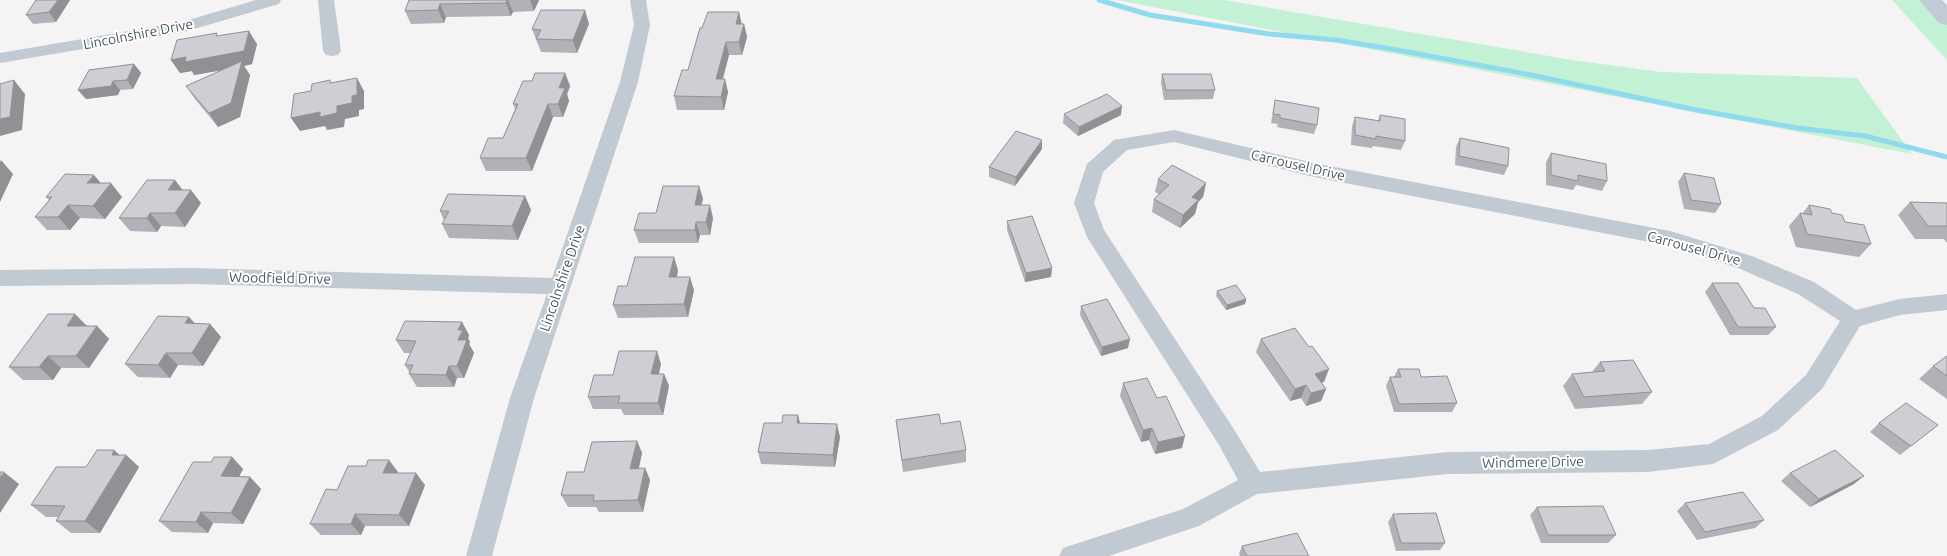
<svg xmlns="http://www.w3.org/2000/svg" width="1947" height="556" viewBox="0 0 1947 556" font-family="Ubuntu,sans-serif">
<rect width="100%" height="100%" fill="#f5f3f3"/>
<path fill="#c3f1d5" d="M1117 0H1224L1572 60 1661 72 1857 78 1912 154Z
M1892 0H1930L1947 18V60Z"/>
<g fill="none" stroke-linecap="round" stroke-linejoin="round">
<path stroke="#90daee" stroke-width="5" d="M1099 0 1150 15 1269 34 1336 40 1392 49 1531 75 1696 110 1798 128 1865 136 1947 157"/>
<path fill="#c1cad2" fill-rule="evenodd" d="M256 0H281L279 4 184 32 0 63V53L182 22Z
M318 0H334L341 51 338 55 332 56 326 55 323 51Z
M630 0H646L650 25 638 82 534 398 492 556H466L510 398 547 294 193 284 0 286V270L193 268 552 278 620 82 634 25Z
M1174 130 1314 163 1670 231 1752 256 1814 282 1856 310 1900 299 1947 294V310L1900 315 1860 326 1822 389 1778 430 1713 464 1648 472 1448 474 1257 494 1199 526 1109 556H1059L1063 548 1183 509 1238 480 1219 445 1087 237 1074 203 1087 164 1114 140ZM1174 142 1314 177 1670 246 1738 268 1798 294 1840 321 1806 375 1762 416 1709 444 1648 450 1448 452 1260 472 1235 431 1104 230 1094 203 1103 172 1127 150Z"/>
<path fill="#c1cbd6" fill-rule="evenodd" d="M1919 0H1942L1947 5V25L1939 23Z"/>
</g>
<path fill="#b0b2b7" d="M36 0H70L56 22 33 24 26 15Z
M409 0H539L534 11 513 12 511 16 446 17 444 23 411 24 405 11Z
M739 12 741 24H744L747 37 742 55H729L723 79 728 92 724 110H677L674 96 688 70 702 28Z
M589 24 577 53 541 52 532 29Z
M218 36 257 44 252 64 244 66 250 75 240 117 218 127 195 99 186 86 223 70 194 75 192 71 180 73 171 60Z
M134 64 141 73 133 89 120 90 118 95 86 99 78 90Z
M565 73 570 86 567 94 569 101 563 117H553L532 171H486L480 158 503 138 515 109 513 104 532 81Z
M1162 74 1215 90 1213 99 1164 100 1161 83Z
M1275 100 1317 125 1314 134 1277 127 1278 124 1271 123Z
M1064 114 1121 115 1078 136 1063 123Z
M1380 115 1405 141 1401 150 1373 146 1372 148 1351 145 1352 126 1355 117 1378 121Z
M1460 138 1508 166 1504 175 1455 165 1456 147Z
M1042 149 1015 186 989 177V167Z
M1551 153 1607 181 1602 191 1576 185 1573 190 1546 185V162Z
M1684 173 1721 204 1715 213 1684 209 1678 182Z
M1158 179 1206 183 1203 197 1198 202 1195 214 1180 228 1152 212 1154 199 1159 194 1155 192Z
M100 183 122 197 105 219 80 218 70 230H47L35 217 49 200 46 197Z
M699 186 703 199 701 205 713 218 710 235H700L698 243H639L634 230Z
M182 190 201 203 185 227 161 226 157 232 130 231 119 218Z
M525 196 531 210 518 240 449 238 442 224 444 220 440 211Z
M1910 202 1947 203V243L1944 239H1915L1898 215Z
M1809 205 1832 213 1845 222 1871 244 1859 257 1796 247 1789 226 1800 213 1802 214Z
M1007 221 1052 268 1051 277 1025 282 1007 230Z
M678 270 677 277 694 290 688 317 618 318 613 305 627 286Z
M1712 283 1754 308 1776 327 1768 335H1730L1705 292Z
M1217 291 1246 299 1245 304 1226 310 1216 296Z
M1081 306 1128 348 1101 356 1080 315Z
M189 317 195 324H210L221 337 203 366 178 365 170 378 138 377 125 364Z
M462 322 469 335 468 338 470 342 469 344 474 353 464 378H457L454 387H417L409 374 410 373 405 365 410 353H404L396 340Z
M86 326H97L109 339 89 368H61L53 380H23L9 367Z
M1261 339 1324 382H1321L1326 389 1321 401 1306 406 1301 398 1290 401 1256 352Z
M1947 356V399L1919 379 1933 366Z
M1600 362 1652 392 1642 404 1575 409 1563 386 1572 374 1592 372Z
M661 364 659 374H664L669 386 663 415H624L621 409H593L588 397 613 375Z
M1398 369 1421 377 1457 403 1452 412H1394L1386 386 1390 377H1394Z
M1123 383 1182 448 1155 454 1149 440 1141 442 1120 396Z
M798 415 800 423 840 437 835 467 761 464 758 452 782 423Z
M896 420 941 424 966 450V462L903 472Z
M1879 423 1938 425 1900 455 1870 432Z
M637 441 642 453 639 468H645L650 480 643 512H599L596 507H568L561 495 584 472Z
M114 450 119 455H126L139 467 100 533H71L56 521 58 517H46L31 505 86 467Z
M232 457 243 469 239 476 250 477 261 489 243 524 213 523 208 533 172 532 159 521 211 462Z
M398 472 397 473 425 485 409 526H365L361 535H321L310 524Z
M1790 473 1854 484 1810 507 1781 481Z
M1685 503 1764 520 1755 528 1697 540 1677 511Z
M1537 507 1616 535 1608 543H1541L1530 515Z
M1393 514 1445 543 1440 550 1396 551 1388 522Z
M1242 546 1309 556H1240L1239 554Z"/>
<path fill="#909195" d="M58 0H70L56 22 49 12Z
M507 0H508L513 12 511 16 506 3Z
M530 0H539L534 11Z
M440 4 446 17 444 23 438 10Z
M585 10 589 24 577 53 573 40Z
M739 12 742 25 736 24Z
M744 24 747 37 742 55 739 42Z
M249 31 257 44 252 64 244 66 250 75 240 117 218 127 209 113 240 67 194 75 192 71 180 73 171 60Z
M726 42 729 55 719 92 716 79Z
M134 64 141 73 133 89 127 80Z
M565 73 570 86 567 94 569 101 563 117 558 104 559 88Z
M357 78 364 91V109L359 110V116L345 119 344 127 327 130 325 126 300 131 291 118 337 106 352 96Z
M725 79 728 92 724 110 721 97Z
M14 80 25 94 22 130 0 136V119Z
M113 81 120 90 118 95 86 99 78 90Z
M548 104 553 117 532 171 526 158Z
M1122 106 1121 115 1078 136 1079 127Z
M1042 140V149L1015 186 1016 177Z
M1 160 13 174 0 202V162Z
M94 175 105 188 87 183Z
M175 180 185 193 168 190Z
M111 183 122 197 105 219 93 206Z
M1206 183 1203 197 1198 202 1195 214 1180 228 1183 215 1192 197Z
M699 186 703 199 698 218 695 205Z
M191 190 201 203 185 227 175 213Z
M525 196 531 210 518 240 512 226Z
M68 205 80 218 70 230 58 217Z
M710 205 713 218 710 235 706 222Z
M150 213 161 226 157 232 147 218Z
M696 222 700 235 698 243 695 230Z
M674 257 678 270 674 290 669 277Z
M1052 268 1051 277 1025 282 1026 273Z
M690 277 694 290 688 317 684 304Z
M1246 299 1245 304 1226 310 1227 305Z
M75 314 88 327 67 326Z
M189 317 201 330 185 323Z
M462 322 469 335 468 338 470 342 469 344 474 353 464 378 457 366 458 330Z
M210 324 221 337 203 366 192 353Z
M97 326 109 339 89 368 76 356Z
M1130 339 1128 348 1101 356 1102 347Z
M657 351 661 364 656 386 651 374Z
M166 353 178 365 170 378 158 365Z
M48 356 61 368 53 380 39 367Z
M449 366 457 378 454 387 446 375Z
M1329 369 1324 382 1310 386 1315 374Z
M664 374 669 386 663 415 658 403Z
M1306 385 1301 398 1290 401 1295 389Z
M1326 389 1321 401 1306 406 1311 393Z
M798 415 801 428 797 423Z
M837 424 840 437 835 467 833 455Z
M1152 428 1149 440 1141 442 1143 430Z
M1185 436 1182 448 1155 454 1158 442Z
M637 441 642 453 636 480 630 469Z
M114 450 124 459 126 455 139 467 100 533 85 521 112 455Z
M232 457 243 469 233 488 221 476Z
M389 460 398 472 393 485 383 473Z
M645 468 650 480 643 512 638 500Z
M4 472 19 484 0 513V478Z
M416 473 425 485 409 526 399 515Z
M1864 476 1854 484 1810 507 1819 499Z
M250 477 261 489 243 524 231 513Z
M201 512 213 523 208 533 196 522Z
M355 514 365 526 361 535 351 524Z"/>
<path fill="#cdcfd5" stroke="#909195" d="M36 0H58L49 12 26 15Z
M409 0H507L506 3 440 4 438 10 405 11Z
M541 10H585L573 40 536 39 541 30 532 29Z
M708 12H739L736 24H744L739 42H726L716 79H725L721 97 674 96 682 70H688L700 28H702Z
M249 31 244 51 185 62 186 57 171 60 177 40 217 33 216 36Z
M242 61 231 103 209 113 186 86Z
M134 64 127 80 113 81 111 86 78 90 89 70Z
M535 73H565L559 88H565L558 104H548L526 158H480L488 138H503L518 104H513L523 81H532Z
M1162 74H1211L1215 90H1166Z
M357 78V95L352 96V103L337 106V113L320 117V112L291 118 294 94 311 91 312 84 330 80V83Z
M14 80 10 117 0 119V84Z
M1107 94 1122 106 1079 127 1064 114Z
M1275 100 1319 108 1317 125 1280 118V115L1273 114Z
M1380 115 1405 119V141L1376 136V139L1355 135V117L1380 121Z
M1016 131 1042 140 1016 177 989 167Z
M1460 138 1509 148 1508 166 1459 156Z
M1551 153 1606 164 1607 181 1578 175V181L1551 175Z
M1172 165 1206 183 1192 197 1198 200 1183 215 1154 199 1169 185 1158 179Z
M1684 173 1714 178 1721 204 1691 200Z
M65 174 94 175 87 183H111L93 206 68 205 58 217H35L52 197H46Z
M147 180H175L168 190H191L175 213H150L147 218H119Z
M663 186H699L695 205H710L706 222H696L695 230H634L639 213H656Z
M448 194 525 196 512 226 442 224 449 211H440Z
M1910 202 1947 203V226H1928Z
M1809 205 1830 209 1832 213 1842 215 1845 222 1864 225 1871 244 1807 234 1800 213 1812 215Z
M1032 216 1052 268 1026 273 1007 221Z
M635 257H674L669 277H690L684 304 613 305 618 286H627Z
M1712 283H1738L1754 308H1765L1776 327H1738Z
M1236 285 1246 299 1227 305 1217 291Z
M1107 299 1130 339 1102 347 1081 306Z
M48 314H75L67 326H97L76 356H48L39 367H9Z
M158 316 189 317 185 323 210 324 192 353H166L158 365 125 364Z
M405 321 462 322 458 330H463L458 340H467L457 366H449L446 375 409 374 413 365H405L416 341 396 340Z
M1295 328 1309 347 1312 346 1329 369 1315 374 1326 389 1311 393 1306 385 1295 389 1261 339Z
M619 351H657L651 374H664L658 403H618L620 396 588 397 594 375H613Z
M1947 356V376L1933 366Z
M1633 360 1652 392 1584 397 1572 374 1605 371 1600 362Z
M1398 369H1419L1421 377 1447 376 1457 403 1399 404 1390 377H1401Z
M1147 378 1157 398 1166 396 1185 436 1158 442 1152 428 1143 430 1123 383Z
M1906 403 1938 425 1911 446 1879 423Z
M939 414 941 424 960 421 966 450 902 460 896 420Z
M783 415H798L797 423 837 424 833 455 758 452 764 423H782Z
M637 441 630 469 645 468 638 500 593 501 594 495H561L567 472H584L592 442Z
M97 450H114L112 455H126L85 521H56L65 506 31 505 56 467H86Z
M1835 450 1864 476 1819 499 1790 473Z
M214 457H232L221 476 250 477 231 513 201 512 196 522 159 521 193 462H211Z
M368 460H389L383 473H416L399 515 355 514 351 524H310L326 489 337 490 348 466H366Z
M0 472H4L0 478Z
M1743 492 1764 520 1705 532 1685 503Z
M1603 506 1616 535H1548L1537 507Z
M1436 513 1445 543H1401L1393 514Z
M1297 533 1309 556H1247L1242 546Z"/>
<g text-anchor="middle" stroke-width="4" stroke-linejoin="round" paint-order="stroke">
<g font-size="14" fill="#4a5661" stroke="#fff">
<text transform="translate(138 34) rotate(-11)" y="5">Lincolnshire Drive</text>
<text transform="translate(1298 165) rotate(13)" y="5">Carrousel Drive</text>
<text transform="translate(1694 248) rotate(15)" y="5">Carrousel Drive</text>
<text transform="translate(280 278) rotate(1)" y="5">Woodfield Drive</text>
<text transform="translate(562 278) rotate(-71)" y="5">Lincolnshire Drive</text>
<text transform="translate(1533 462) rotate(-1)" y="5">Windmere Drive</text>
</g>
</g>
</svg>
